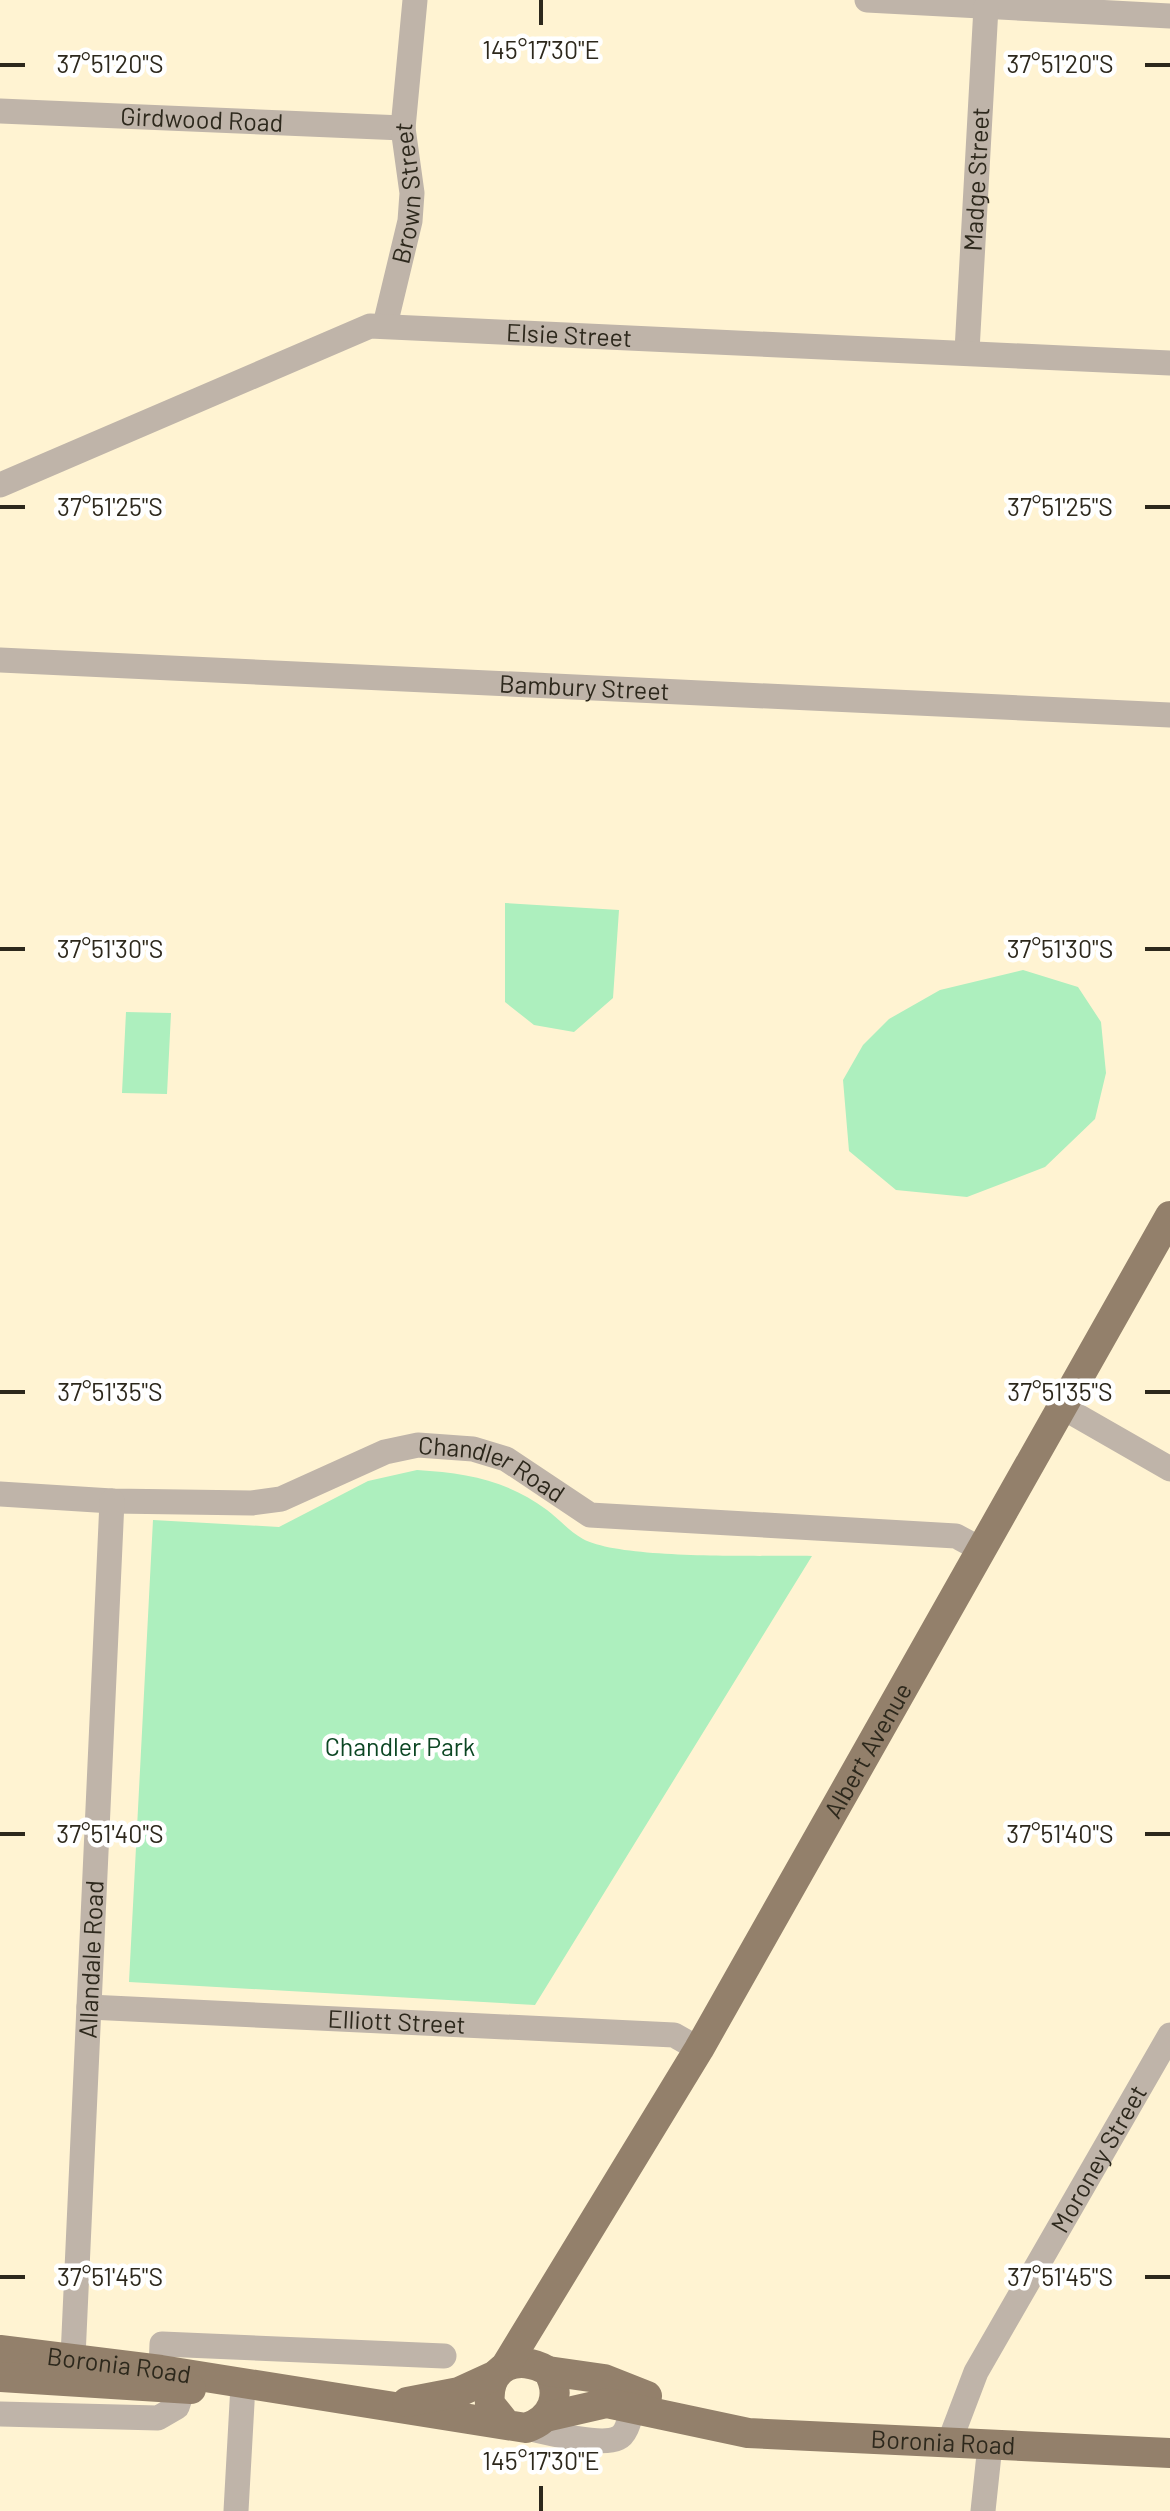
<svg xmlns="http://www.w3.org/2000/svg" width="1170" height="2511" viewBox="0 0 1170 2511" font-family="Barlow,sans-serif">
<rect width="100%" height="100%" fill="#fff3d2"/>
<path fill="#adefbe" d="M505 903 619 910 613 998 574 1032 534 1025 505 1002Z
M1023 970 1078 987 1101 1022 1106 1073 1095 1119 1045 1167 967 1197 896 1190 849 1151 843 1080 863 1045 889 1019 940 990Z
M126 1012 171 1013 167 1094 122 1093Z
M417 1470C467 1473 506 1480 547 1510 559 1519 570 1532 583 1539 622 1560 761 1555 812 1556L535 2005 129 1982 153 1520 279 1527 368 1481Z"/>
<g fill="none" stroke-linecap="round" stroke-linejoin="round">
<g stroke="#bfb4a9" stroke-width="25">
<path d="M867 0 1170 16"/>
<path id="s1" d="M0 111 403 128"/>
<path id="s2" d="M385 325 410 221 412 193 403 128 415 0"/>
<path id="s3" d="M967 351 986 7"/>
<path id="s4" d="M0 485 370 326 1170 363"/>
<path id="s5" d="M0 660 1170 715"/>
<path d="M1062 1407 1170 1469"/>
<path id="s6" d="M0 1494 112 1501 252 1503 281 1499 385 1452 418 1445 473 1449 506 1459 590 1515 956 1536 982 1550"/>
<path id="s7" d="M89 2007 674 2035 699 2049"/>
<path id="s8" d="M73 2357 112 1501"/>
<path d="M161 2370 162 2344 444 2356"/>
<path d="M0 2414 158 2418 177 2407 183 2389"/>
<path d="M526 2428C546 2432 600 2447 618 2438 627 2434 630 2417 633 2408"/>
<path id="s9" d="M949 2443 976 2372 1170 2035"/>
<path d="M236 2511 243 2385"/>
<path d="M983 2511 990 2445"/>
</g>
<g stroke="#93806b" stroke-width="30">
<path id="s10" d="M0 2350 161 2370 526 2428C553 2419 562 2395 548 2371 518 2353 486 2366 490 2404L506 2424"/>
<path id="s11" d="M507 2364 699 2049 1170 1216"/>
<path d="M548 2371 604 2379 647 2396"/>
<path d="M0 2377 191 2389"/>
<path d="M407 2402 459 2392 494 2376"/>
<path id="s12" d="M546 2417 607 2403 748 2433 1170 2453"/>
</g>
</g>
<path fill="none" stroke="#2d281c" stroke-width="4" d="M541 0V25M0 65H25M1145 65H1170M0 507H25M1145 507H1170M0 949H25M1145 949H1170M0 1392H25M1145 1392H1170M0 1834H25M1145 1834H1170M0 2277H25M1145 2277H1170M541 2486V2511"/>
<g text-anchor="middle" stroke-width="9" stroke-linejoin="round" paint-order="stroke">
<g font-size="25" fill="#2d281c" stroke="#fff">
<text dy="9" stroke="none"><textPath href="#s1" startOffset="202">Girdwood Road</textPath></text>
<text dy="9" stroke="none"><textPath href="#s3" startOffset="172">Madge Street</textPath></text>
<text dy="9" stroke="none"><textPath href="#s2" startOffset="135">Brown Street</textPath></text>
<text dy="9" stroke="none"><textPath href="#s4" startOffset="602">Elsie Street</textPath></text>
<text dy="9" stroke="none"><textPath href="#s5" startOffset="585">Bambury Street</textPath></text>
<text dy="9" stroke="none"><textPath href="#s6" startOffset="508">Chandler Road</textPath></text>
<text dy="9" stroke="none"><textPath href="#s11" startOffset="712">Albert Avenue</textPath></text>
<text dy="9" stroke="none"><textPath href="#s8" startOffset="398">Allandale Road</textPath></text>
<text dy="9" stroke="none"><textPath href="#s7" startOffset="308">Elliott Street</textPath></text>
<text dy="9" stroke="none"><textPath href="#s9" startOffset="322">Moroney Street</textPath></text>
<text dy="9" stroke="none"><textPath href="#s10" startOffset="120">Boronia Road</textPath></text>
<text dy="9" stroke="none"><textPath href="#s12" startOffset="402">Boronia Road</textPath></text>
</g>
<g font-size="25" fill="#0c4623" stroke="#fff">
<text x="400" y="1756">Chandler Park</text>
</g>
</g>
<g font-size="25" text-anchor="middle" fill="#2d281c" stroke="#fff" stroke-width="9" stroke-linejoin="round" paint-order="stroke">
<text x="541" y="59">145°17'30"E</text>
<text x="110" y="73">37°51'20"S</text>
<text x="1060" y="73">37°51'20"S</text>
<text x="110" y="516">37°51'25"S</text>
<text x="1060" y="516">37°51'25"S</text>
<text x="110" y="958">37°51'30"S</text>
<text x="1060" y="958">37°51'30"S</text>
<text x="110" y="1401">37°51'35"S</text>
<text x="1060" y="1401">37°51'35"S</text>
<text x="110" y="1843">37°51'40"S</text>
<text x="1060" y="1843">37°51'40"S</text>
<text x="110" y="2286">37°51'45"S</text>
<text x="1060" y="2286">37°51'45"S</text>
<text x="541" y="2470">145°17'30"E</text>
</g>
</svg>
